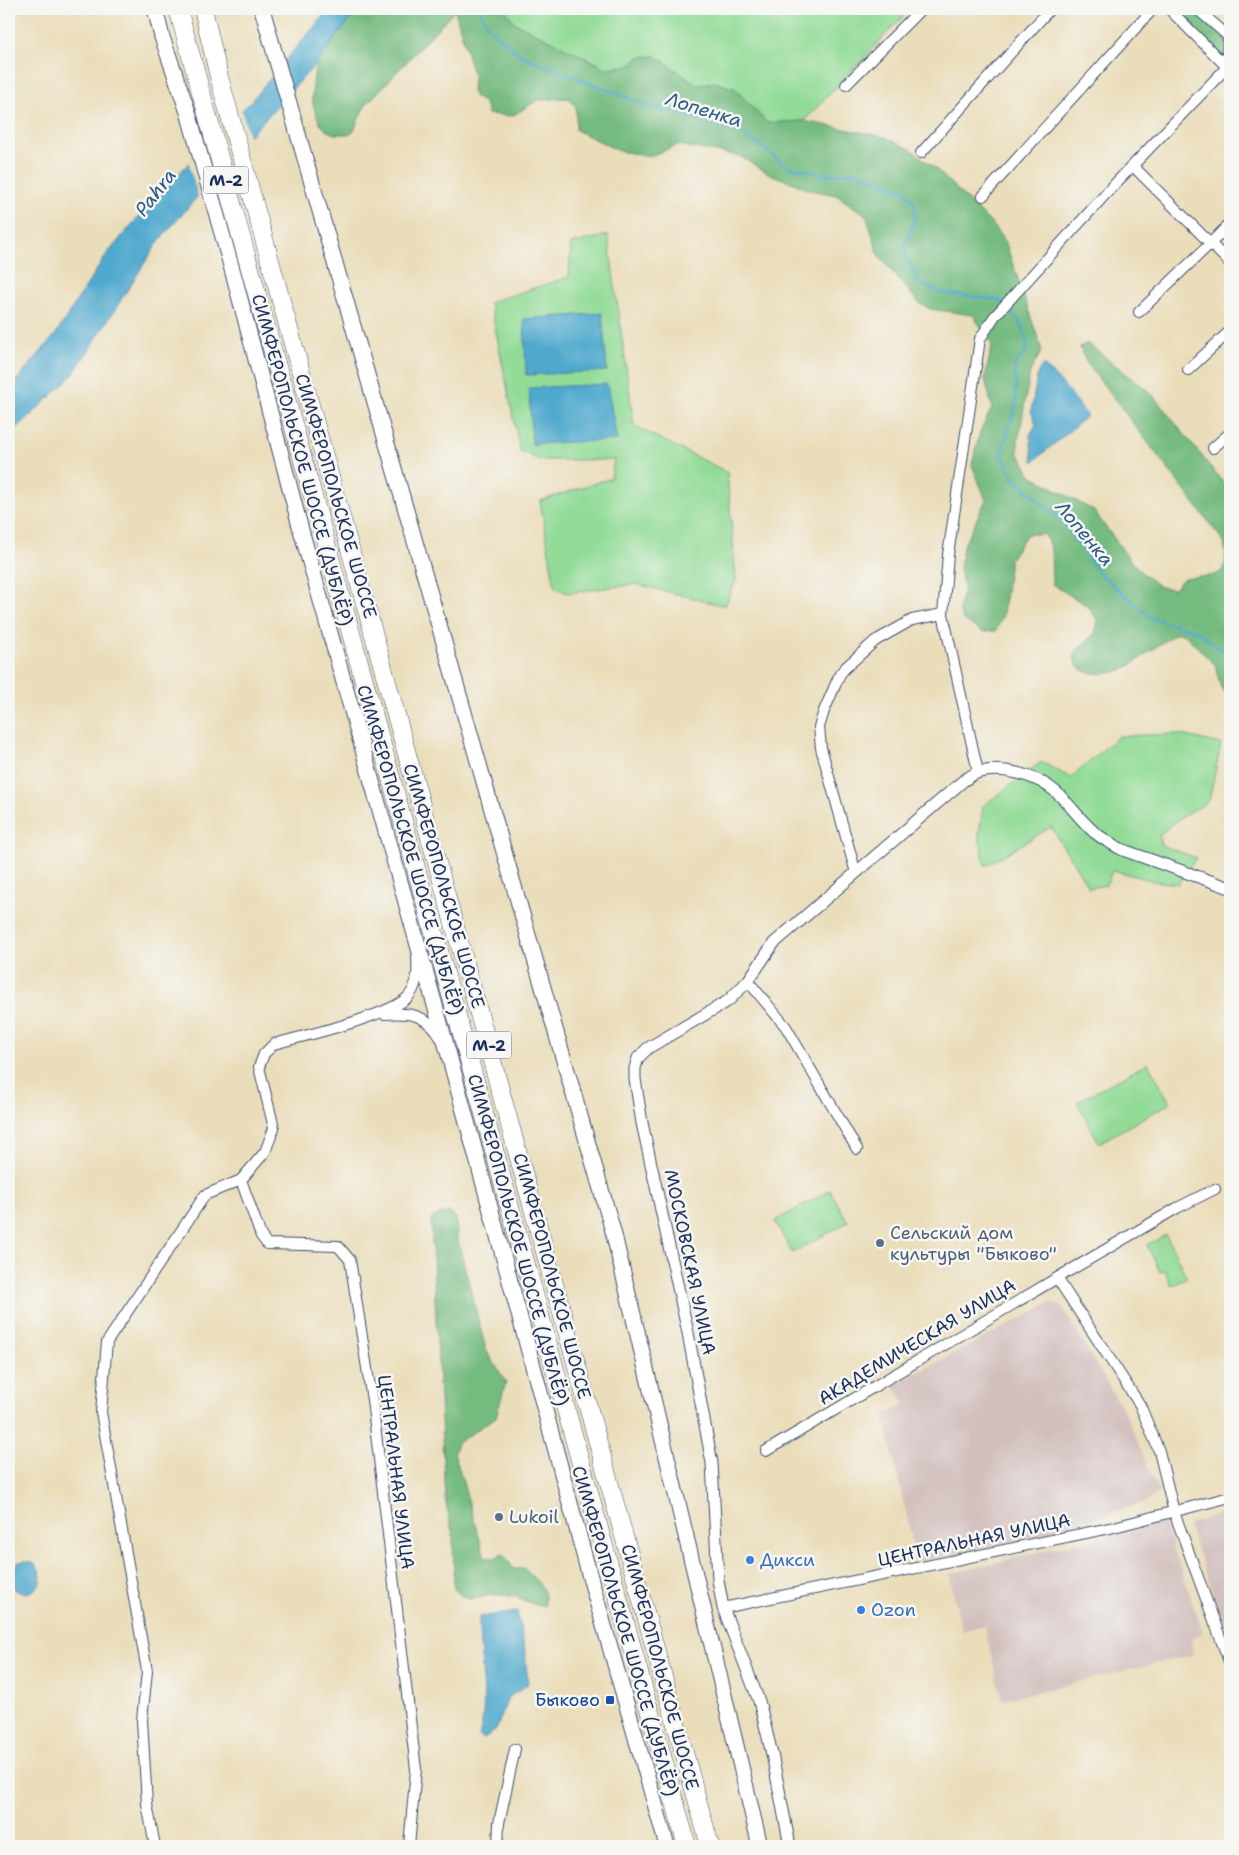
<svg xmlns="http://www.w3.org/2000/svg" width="1239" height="1855" viewBox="0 0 1239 1855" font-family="'Shantell Sans',sans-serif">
<rect width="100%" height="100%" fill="#f6f6f2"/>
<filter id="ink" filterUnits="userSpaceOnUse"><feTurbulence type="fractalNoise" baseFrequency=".02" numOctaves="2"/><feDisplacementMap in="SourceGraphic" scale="10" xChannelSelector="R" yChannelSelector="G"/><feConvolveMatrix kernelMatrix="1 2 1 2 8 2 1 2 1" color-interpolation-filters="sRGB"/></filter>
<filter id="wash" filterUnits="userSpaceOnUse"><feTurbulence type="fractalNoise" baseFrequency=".0096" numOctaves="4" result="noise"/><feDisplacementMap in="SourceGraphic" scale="20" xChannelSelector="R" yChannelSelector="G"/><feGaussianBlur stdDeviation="1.12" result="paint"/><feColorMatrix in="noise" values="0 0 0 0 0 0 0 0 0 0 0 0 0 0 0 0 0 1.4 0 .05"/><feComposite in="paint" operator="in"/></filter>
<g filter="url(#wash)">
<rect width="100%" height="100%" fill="#eaddba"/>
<path fill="#d1bfbd" d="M1051 1303 1061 1306 1126 1415 1159 1492 1148 1501 1037 1536 917 1561 885 1421V1415L905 1404 893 1385Z
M1230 1510V1640L1188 1525Z
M1164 1521 1203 1632 1191 1640 1193 1655 1002 1700 984 1625 962 1631 949 1574Z"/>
<path fill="#92db97" stroke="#56857a" d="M504 9H910L804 121 767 123 735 89 715 82 698 85 655 56 640 57 629 66 606 68 515 23Z
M608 235 634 426 727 472 736 580 725 606 636 584 567 593 555 587 540 501 611 478 614 460H540L520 451 490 302 569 277 571 244Z
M1177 734 1221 744 1209 801 1179 819 1159 835 1161 845 1196 858 1178 884 1152 881 1113 870 1106 885 1089 888 1051 827 985 866 979 835 983 806 1041 762 1071 778 1119 736Z
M1148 1063 1170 1103 1099 1143 1077 1102Z
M830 1190 848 1222 792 1253 775 1221Z
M1166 1235 1187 1278 1172 1286 1165 1271 1160 1272 1147 1245Z"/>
<path fill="#75bb80" stroke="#48756f" d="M358 9H504L515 23 606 68 629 66 640 57 655 56 698 85 715 82 735 89 767 123 804 121 885 137 912 150 936 169 993 225 1006 244 1042 350 1030 372 1018 443V452L1031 475 1094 511 1130 560 1141 572 1160 587 1174 589 1184 578C1216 575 1231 580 1224 542L1086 362 1080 347 1087 343 1151 393 1230 491V698L1221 688 1215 665 1185 635 1179 633 1173 635 1125 669C1111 674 1090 677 1078 667L1074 657 1075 652 1095 633 1098 622 1089 607 1052 584 1051 550 1045 534H1027L1010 559 1003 615 996 631 983 632 963 620 959 610 964 588 960 570 963 547 986 500 972 465 980 432 992 408 985 378 992 345 973 315 930 309 919 303 879 256 866 215 836 195 811 190 770 174 739 156 678 145 650 156 619 151 576 130V107L569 98 538 100 512 116 488 114 485 103 475 97 472 91 473 75 455 10 366 105C359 114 358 125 351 134H334L326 130 320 124 313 105 312 97 315 65Z
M1169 9H1193L1230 44V63Z
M449 1212 456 1218 457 1237 486 1350 506 1382 496 1417 457 1443 454 1452 485 1557 494 1558 503 1554 514 1569 524 1568C535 1580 549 1588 544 1606 533 1606 525 1599 514 1597 508 1596 500 1594 494 1595 477 1596 470 1606 454 1589L453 1535 445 1499 431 1219 439 1214Z"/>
<path fill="#50a9ce" stroke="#366c96" d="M329 9H358L315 65 254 131 159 241 72 376 9 436V387L18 379 55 335 106 255 158 194 250 102Z
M602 313 607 371 526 375 524 319Z
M1043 364 1066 388 1087 416 1033 462 1030 435 1036 424 1031 411 1038 372Z
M607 384 617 440 532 444 529 388Z
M9 1577a16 16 0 1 1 32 0a16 16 0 1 1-32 0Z
M517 1612 525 1650 528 1684 508 1698 496 1730 484 1739 479 1736C490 1697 478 1657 479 1617Z"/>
<path fill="#eaddba" d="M241 108 250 140 199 199 188 161Z"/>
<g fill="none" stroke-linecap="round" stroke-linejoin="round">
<path stroke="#50a9ce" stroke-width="2.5" d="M479 9 489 28 521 56 646 105 685 115 745 135 787 166 828 175 855 172 906 192 914 203 915 218 904 251 919 283 940 293 999 300 1002 303
M1006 307C1017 317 1033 339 1024 354 1022 357 1018 361 1015 363L1016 406 1001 454 1013 477 1064 523 1099 573 1151 618 1199 632 1219 649H1230"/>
</g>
</g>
<g filter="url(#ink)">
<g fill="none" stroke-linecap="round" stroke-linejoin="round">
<g stroke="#3a496c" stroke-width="12">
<path id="minor" d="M1169 9 1230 70
M1197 9 1228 36 1227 67
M846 85 921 9
M921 153 1050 9
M1133 166 1230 263
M983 196 1153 9
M1139 312 1211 243 1230 223
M1188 370 1230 331
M1213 448 1230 433
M978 772 943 614 948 555 980 339 994 317 1113 186 1230 64
M856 873 821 748 819 727 824 711 840 674 845 668 875 641 912 620 943 614
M748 981 786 1027 857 1149
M384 1014C410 1012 426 1014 440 1037
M241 1180 261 1236 267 1244 338 1246 350 1260 372 1400 416 1769 409 1846
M1057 1278 1140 1405 1159 1451 1174 1512 1230 1664
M766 1451 1057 1278 1177 1208 1215 1189
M723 1608 1110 1528 1230 1497
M155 1846 147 1804 142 1720 147 1671 101 1412 107 1342 205 1195 241 1180 265 1152 274 1128 259 1067 264 1054 274 1044C303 1036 390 1016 408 997 418 986 418 971 417 957
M498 1846 499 1823 515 1749"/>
</g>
<g stroke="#3a496c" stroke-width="13">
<path id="tertiary" d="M790 1846 772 1754 759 1701 723 1608 718 1580 712 1463 688 1333 642 1123 635 1079V1068L638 1058 648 1048 728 1001 748 981 774 943 963 781C968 778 974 773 980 772 1004 766 1038 776 1056 792 1070 804 1080 820 1094 832 1103 839 1113 845 1123 850L1230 888"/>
</g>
<g stroke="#3a496c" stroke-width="17">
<path id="primary" d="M155 9 162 37 188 112 235 280 301 530 447 1048 590 1577 667 1846
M262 9 613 1231 760 1846"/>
</g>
<g stroke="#3a496c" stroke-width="19">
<path id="motorway" d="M178 9 687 1846
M203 9 219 77 710 1846"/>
</g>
<use href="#minor" stroke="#fff" stroke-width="10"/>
<use href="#tertiary" stroke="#fff" stroke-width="11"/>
<use href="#primary" stroke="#fff" stroke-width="15"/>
<use href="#motorway" stroke="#fff" stroke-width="18"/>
</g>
</g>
<g fill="#5c6f8a" stroke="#f6f6f2" stroke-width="2">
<circle cx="880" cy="1243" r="5"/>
<circle cx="499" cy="1517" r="5"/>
</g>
<g fill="#3f7fe0" stroke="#f6f6f2" stroke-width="2">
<circle cx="750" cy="1560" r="5"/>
<circle cx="861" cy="1610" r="5"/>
</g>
<rect fill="#1a4fb4" stroke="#f6f6f2" stroke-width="2" x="605" y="1695" width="10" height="10" rx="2.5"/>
<g text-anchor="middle" stroke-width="5" stroke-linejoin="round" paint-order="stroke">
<g fill="#f6f6f2" stroke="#5d6b8a" stroke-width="1">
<rect x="203.5" y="166.5" width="45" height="27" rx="4"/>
<rect x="466.5" y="1031.5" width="45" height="27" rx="4"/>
</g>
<g font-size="16" font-weight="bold" fill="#1b2f5e">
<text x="226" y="186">М-2</text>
<text x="489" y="1051">М-2</text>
</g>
<g font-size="18" fill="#1b2f5e" stroke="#f6f6f2">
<text transform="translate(302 460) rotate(75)" y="6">СИМФЕРОПОЛЬСКОЕ ШОССЕ (ДУБЛЁР)</text>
<text transform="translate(336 496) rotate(74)" y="6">СИМФЕРОПОЛЬСКОЕ ШОССЕ</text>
<text transform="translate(410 850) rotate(74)" y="6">СИМФЕРОПОЛЬСКОЕ ШОССЕ (ДУБЛЁР)</text>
<text transform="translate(444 886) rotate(74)" y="6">СИМФЕРОПОЛЬСКОЕ ШОССЕ</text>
<text transform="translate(518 1240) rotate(75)" y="6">СИМФЕРОПОЛЬСКОЕ ШОССЕ (ДУБЛЁР)</text>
<text transform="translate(690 1262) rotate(78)" y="6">МОСКОВСКАЯ УЛИЦА</text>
<text transform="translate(552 1276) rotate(75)" y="6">СИМФЕРОПОЛЬСКОЕ ШОССЕ</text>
<text transform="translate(917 1342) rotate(-31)" y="6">АКАДЕМИЧЕСКАЯ УЛИЦА</text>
<text transform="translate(396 1472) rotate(83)" y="6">ЦЕНТРАЛЬНАЯ УЛИЦА</text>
<text transform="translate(974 1540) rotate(-12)" y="6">ЦЕНТРАЛЬНАЯ УЛИЦА</text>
<text transform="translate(625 1631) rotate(74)" y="6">СИМФЕРОПОЛЬСКОЕ ШОССЕ (ДУБЛЁР)</text>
<text transform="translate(660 1667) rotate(75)" y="6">СИМФЕРОПОЛЬСКОЕ ШОССЕ</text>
</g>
<g font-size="18" fill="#4e5e75" stroke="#f6f6f2" text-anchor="start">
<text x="890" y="1239">Сельский дом<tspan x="890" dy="21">культуры "Быково"</tspan></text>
<text x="509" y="1523">Lukoil</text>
</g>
<g font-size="18" fill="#366cbe" stroke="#f6f6f2" text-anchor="start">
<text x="760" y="1566">Дикси</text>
<text x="871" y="1616">Ozon</text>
</g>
<g font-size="18" fill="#164399" stroke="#f6f6f2" text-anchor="end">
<text x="600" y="1706">Быково</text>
</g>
<g font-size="19" font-style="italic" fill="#2e5a85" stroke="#f6f6f2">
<text transform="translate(704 109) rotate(17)" y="7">Лопенка</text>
<text transform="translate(155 192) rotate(-52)" y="7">Pahra</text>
<text transform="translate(1085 533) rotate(50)" y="7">Лопенка</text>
</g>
</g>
<rect width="1239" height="1855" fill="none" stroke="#f6f6f2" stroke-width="30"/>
</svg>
